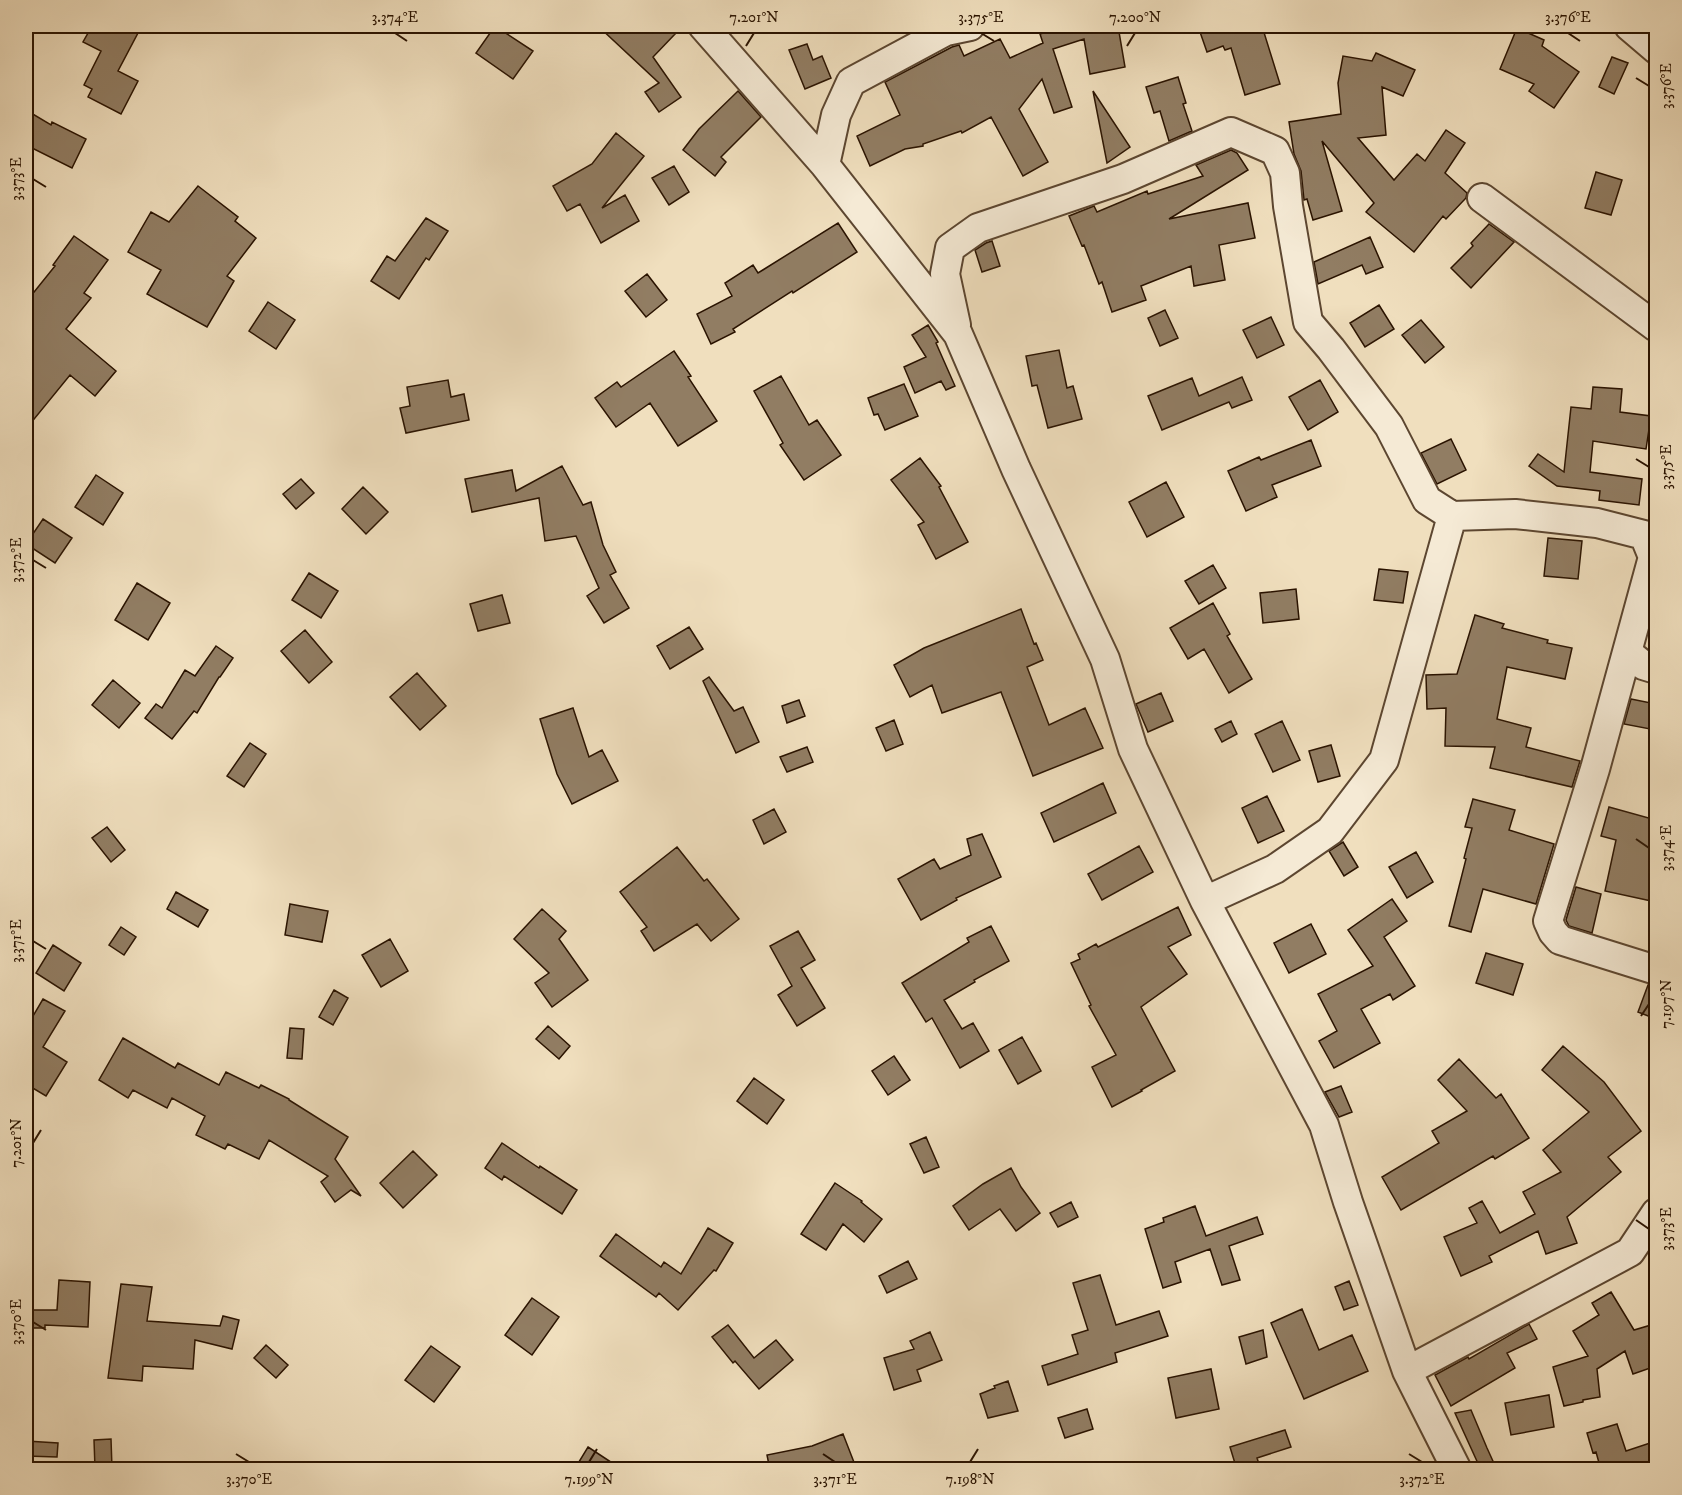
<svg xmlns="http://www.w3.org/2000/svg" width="1682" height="1495" viewBox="0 0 1682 1495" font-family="'IM FELL DW Pica',serif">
<rect width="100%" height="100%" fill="#f0dfbe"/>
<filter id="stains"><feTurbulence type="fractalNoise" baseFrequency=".00333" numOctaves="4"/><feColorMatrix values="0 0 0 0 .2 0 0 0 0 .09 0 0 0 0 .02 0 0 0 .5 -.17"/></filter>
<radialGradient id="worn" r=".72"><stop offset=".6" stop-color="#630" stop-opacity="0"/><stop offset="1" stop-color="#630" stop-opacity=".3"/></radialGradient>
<path fill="#917d63" stroke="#2a1300" stroke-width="1.5" d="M92 26H129L139 31 118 71 138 81 121 114 88 97 92 89 84 85 101 51 83 42Z
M495 26 533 51 513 79 476 53Z
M598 26H666L675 34 653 57 681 97 659 112 645 92 659 83Z
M1052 26H1069L1070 29 1081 26H1118L1125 67 1090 74 1084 39 1053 49 1072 107 1054 113 1042 79 1019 109 1048 162 1023 176 991 117 962 133 961 131 923 144V146L905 149 870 166 857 136 900 115 885 82 952 47 959 45 964 56 1000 39 1010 58 1043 43 1040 34 1053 30Z
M1216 26H1262L1280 84 1245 95 1231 48 1225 50 1223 46 1207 52 1200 32Z
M1517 28 1544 40 1542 46 1579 72 1554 108 1529 91 1534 84 1500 69Z
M807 44 813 60 822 56 831 78 805 89 789 50Z
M1376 53 1415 70 1403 96 1382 87 1386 135 1358 138 1394 180 1417 154 1425 161 1446 130 1465 143 1445 173 1467 193 1466 198 1446 219 1443 216 1414 252 1366 212 1374 203 1322 141 1342 211 1313 220 1307 199 1304 200 1301 171 1294 154 1289 122 1341 114 1338 83 1343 56 1372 61Z
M1612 57 1628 63 1614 94 1599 87Z
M1178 77 1186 103 1183 104 1192 131 1169 141 1160 111 1154 113 1146 87Z
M738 91 761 117 721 157 726 162 715 176 683 150 699 129Z
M1093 91 1130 147 1107 163Z
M26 110 51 125 52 122 86 139 72 168 26 145Z
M616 133 644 156 602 208 625 195 639 221 601 243 580 204 567 211 553 186 592 164Z
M1231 150 1237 153 1248 170 1169 219 1248 203 1255 238 1219 245 1225 280 1194 286 1191 266 1141 286 1146 300 1112 312 1102 282 1099 284 1084 245 1082 246 1069 216 1094 206 1097 212 1147 191 1148 194 1203 176 1196 165Z
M674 166 689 192 669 205 652 178Z
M1596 172 1622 180 1611 215 1585 208Z
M198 186 238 217 235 221 256 238 227 276 234 281 207 327 147 294 161 270 128 252 151 212 169 222Z
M426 218 448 231 429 260 426 258 399 299 371 281 387 256 395 261Z
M838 223 857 252 793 293 792 291 733 329 735 332 711 344 697 314 732 296 725 283 753 265 758 273Z
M1489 224 1514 242 1471 288 1451 268 1473 246 1471 243Z
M74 236 108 260 84 293 91 298 66 329 116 371 95 396 70 375 26 429V302L55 266 53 265Z
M1370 237 1383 267 1366 274 1362 265 1318 284 1314 262Z
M992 241 1000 266 982 272 975 250 986 243Z
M647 274 667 300 646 317 625 291Z
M268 302 295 320 276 349 249 331Z
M1379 305 1394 329 1365 347 1350 323Z
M1165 310 1178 338 1160 346 1148 318Z
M1271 317 1284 345 1257 358 1243 330Z
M1421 320 1444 347 1425 363 1402 335Z
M928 325 938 342 936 343 955 386 946 390 941 381 915 393 904 367 926 357 912 335Z
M1059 350 1067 388 1073 386 1082 419 1048 428 1037 385 1032 386 1026 356Z
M674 351 691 376 688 377 717 421 678 446 650 403 616 427 595 398 617 382 621 387Z
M781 376 809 425 817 420 841 455 804 480 780 445 783 443 754 391Z
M1242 377 1252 400 1232 408 1229 402 1162 430 1148 396 1192 378 1199 396Z
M448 380 451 397 464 394 469 420 406 433 400 408 410 406 407 387Z
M1320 380 1338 412 1308 430 1289 397Z
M904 384 918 416 885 430 878 414 874 415 868 398Z
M1593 387 1622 389 1620 412 1651 416 1646 449 1593 441 1590 472 1642 479 1639 505 1599 500 1600 491 1557 486 1529 466 1538 454 1564 472 1571 407 1591 409Z
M1451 439 1466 470 1437 484 1421 453Z
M1311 440 1321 466 1272 485 1277 497 1246 511 1228 471 1259 457 1261 460Z
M920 458 941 486 939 487 968 542 936 559 918 525 924 522 891 480Z
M562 466 583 505 591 502 603 545 616 572 610 575 629 608 604 623 587 596 599 588 576 536 545 541 539 498 472 512 465 479 512 470 516 491Z
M96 475 123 493 103 525 75 507Z
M301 479 314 493 296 509 283 494Z
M1166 482 1184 517 1147 537 1129 502Z
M363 487 388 512 366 534 342 509Z
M43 519 72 538 55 563 26 544Z
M1548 538 1582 541 1578 579 1544 576Z
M1213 565 1226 588 1199 604 1185 581Z
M1379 569 1408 572 1403 603 1374 600Z
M309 573 338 591 321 618 292 600Z
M137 583 170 603 148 640 115 620Z
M1296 589 1299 619 1263 623 1260 593Z
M502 595 510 623 478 631 470 604Z
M1213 603 1230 634 1227 636 1252 679 1229 693 1204 649 1188 659 1170 628Z
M1021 609 1034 644 1036 643 1043 660 1027 667 1049 725 1085 708 1103 748 1033 776 1001 692 942 713 932 685 910 697 894 665 924 648Z
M1475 615 1504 624 1502 628 1548 640 1547 643 1572 648 1565 679 1507 667 1497 719 1531 728 1526 747 1580 761 1572 787 1490 768 1495 747 1445 746 1446 708 1427 709 1426 675 1457 674Z
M689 627 703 649 670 669 657 646Z
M305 630 332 662 309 683 281 651Z
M216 646 233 658 220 677H219L197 713 194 711 172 739 145 718 156 704 162 708 185 670 195 676Z
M417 673 446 706 420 730 390 697Z
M709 677 734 711 743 707 759 742 736 753 703 681Z
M113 680 140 703 119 728 92 705Z
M1161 693 1173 721 1148 732 1136 704Z
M1631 699 1656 704 1650 729 1624 724Z
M799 700 805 716 787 723 782 706Z
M573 708 589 757 602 750 618 781 572 804 557 774 540 719Z
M894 720 903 744 886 751 876 728Z
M1231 721 1237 734 1222 742 1215 729Z
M1282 721 1300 760 1273 772 1255 734Z
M250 743 266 754 244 787 227 776Z
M1331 745 1340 776 1318 782 1309 751Z
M807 747 813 762 787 772 780 757Z
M1103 783 1116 813 1054 842 1041 813Z
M1267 796 1284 831 1258 843 1242 808Z
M1473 799 1515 810 1509 830 1554 844 1536 904 1483 889 1471 932 1449 926 1466 859 1464 858 1472 828 1465 827Z
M1609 807 1656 820V902L1605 891 1616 840 1601 836Z
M774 809 786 832 764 844 753 820Z
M107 827 125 850 111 862 92 838Z
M982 834 1001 877 956 898 957 900 921 920 898 879 934 859 940 869 971 855 967 839Z
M1343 842 1358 867 1344 876 1329 851Z
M1139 846 1153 872 1102 900 1088 874Z
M677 847 704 881 707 879 739 919 711 941 697 924 654 951 641 931 647 927 620 892Z
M1416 852 1433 882 1407 898 1389 867Z
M1576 887 1601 894 1592 933 1569 926 1566 920Z
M176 892 208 910 198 927 167 909Z
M1392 899 1407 921 1384 937 1415 986 1393 1000 1390 994 1361 1009 1380 1043 1334 1068 1319 1041 1337 1031 1318 994 1373 966 1348 930Z
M290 904 328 911 322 942 285 935Z
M1178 907 1191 935 1168 947 1187 974 1141 1007 1175 1071 1141 1090 1142 1091 1112 1107 1092 1067 1116 1055 1089 1006 1091 1005 1071 963 1080 959 1078 954 1096 944 1098 947Z
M542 909 566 931 559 939 588 980 552 1007 535 983 549 973 514 939Z
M1311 924 1326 954 1289 973 1274 943Z
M991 926 1009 961 974 980 975 982 944 1000 962 1029 973 1023 989 1051 960 1068 932 1018 926 1022 902 983 969 942 967 938Z
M121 927 136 937 124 955 109 945Z
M798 931 815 960 801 968 825 1008 797 1026 778 995 792 986 770 946Z
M390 939 408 971 381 987 362 955Z
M53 945 81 963 64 991 36 973Z
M1486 953 1523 964 1513 995 1476 983Z
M1648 985 1656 986V1019L1638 1012Z
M334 990 348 998 333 1025 319 1017Z
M43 999 65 1011 43 1047 67 1062 46 1096 26 1084V1028Z
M548 1026 570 1046 559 1059 536 1039Z
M290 1028 304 1029 302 1059 287 1058Z
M1022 1037 1041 1071 1018 1084 999 1050Z
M123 1038 175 1068 178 1063 219 1085 226 1072 259 1088 261 1085 289 1099V1100L348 1137 335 1159 361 1196 351 1190 335 1202 321 1182 328 1176 269 1140 259 1159 228 1144 225 1149 196 1135 205 1116 172 1098 167 1108 133 1090 128 1098 99 1080Z
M1563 1046 1604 1082 1641 1131 1608 1157 1621 1172 1567 1217 1577 1243 1546 1254 1538 1231 1489 1256 1492 1262 1461 1276 1444 1237 1477 1223 1469 1208 1482 1201 1500 1233 1535 1214 1523 1192 1561 1172 1543 1150 1589 1112 1542 1070Z
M894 1056 910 1080 888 1095 872 1071Z
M1459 1059 1496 1098 1501 1094 1529 1138 1495 1159 1493 1156 1401 1210 1382 1177 1439 1143 1432 1131 1467 1111 1438 1080Z
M754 1078 784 1100 767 1124 737 1101Z
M1341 1086 1352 1112 1339 1117 1325 1092Z
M926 1137 939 1167 924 1173 910 1144Z
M502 1143 539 1168 540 1166 577 1190 562 1214 504 1176 502 1180 485 1168Z
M413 1151 437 1175 403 1208 380 1183Z
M1011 1168 1021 1187 1040 1213 1016 1231 1000 1209 969 1230 953 1206 983 1184Z
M835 1183 862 1201 861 1202 882 1219 864 1242 843 1224 826 1250 801 1234Z
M1071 1202 1078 1217 1058 1227 1050 1213Z
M1195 1206 1206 1236 1257 1217 1263 1234 1229 1246 1240 1280 1222 1285 1210 1249 1175 1262 1181 1282 1163 1288 1145 1229 1164 1222 1163 1218Z
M708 1228 733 1243 716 1271 714 1270 678 1310 659 1293 656 1297 600 1256 616 1234 661 1267 664 1262 681 1274Z
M908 1261 917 1279 887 1293 879 1276Z
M1100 1275 1116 1325 1159 1311 1168 1336 1115 1353 1117 1362 1048 1385 1042 1366 1078 1354 1072 1335 1088 1330 1073 1283Z
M59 1280 90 1282 88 1327 45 1325V1328H26V1310H57Z
M1349 1281 1358 1305 1344 1310 1335 1287Z
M121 1284 152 1287 147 1321 220 1326 223 1316 239 1320 232 1349 195 1340 193 1369 143 1366 142 1381 108 1378Z
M1611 1292 1634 1330 1651 1325 1656 1341V1366L1633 1374 1625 1351 1597 1369 1600 1397 1583 1400V1402L1564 1406 1553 1367 1588 1356 1573 1331 1599 1315 1592 1303Z
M532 1298 559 1317 532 1355 505 1335Z
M1302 1309 1319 1350 1352 1335 1368 1371 1304 1399 1271 1323Z
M1529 1324 1537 1339 1507 1353 1515 1368 1451 1406 1435 1375 1468 1357 1469 1359Z
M728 1325 754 1358 776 1340 793 1360 759 1389 735 1361 733 1363 712 1337Z
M1263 1330 1267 1357 1246 1364 1239 1337Z
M930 1332 942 1360 917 1370 921 1381 894 1390 884 1358 914 1349 910 1341Z
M266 1345 288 1365 276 1378 254 1358Z
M431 1346 460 1367 434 1402 405 1380Z
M1211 1369 1219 1409 1176 1418 1168 1378Z
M1008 1381 1018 1411 988 1418 980 1394 995 1388 994 1386Z
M1549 1395 1554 1427 1511 1435 1505 1403Z
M1087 1409 1093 1429 1065 1438 1058 1418Z
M1471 1410 1487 1448 1497 1470H1481L1455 1413Z
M1617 1424 1626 1451 1656 1441V1462L1634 1470H1624L1623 1465 1601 1470 1596 1452 1593 1453 1587 1433Z
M1285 1430 1291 1447 1257 1458 1261 1470H1237L1230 1447Z
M843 1434 857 1470H770L767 1455 812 1446Z
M111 1439 112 1468H95L94 1440Z
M26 1441 58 1443 57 1457 26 1456Z
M588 1447 623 1470H574Z"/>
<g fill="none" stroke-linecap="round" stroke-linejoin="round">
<g stroke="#5c4630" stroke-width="32">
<path id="minor" d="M703 26 825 165 958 334 1016 469 1105 659 1133 749 1205 901 1324 1125 1348 1202 1407 1371 1457 1470
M1629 26 1656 49
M825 165 836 115 851 82 946 31 970 26
M1482 198 1656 327
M956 325 945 274 950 248 978 228 1123 179 1231 132 1275 151 1285 173 1288 206 1308 322 1331 349 1389 426 1427 500 1452 516 1515 514 1597 523 1644 535 1653 557 1627 652 1643 665 1656 669
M1627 652 1595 769 1548 921 1553 932 1560 940 1656 970
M1205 901 1275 869 1330 831 1384 760 1452 516
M1407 1371 1630 1252 1656 1213"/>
</g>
<use href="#minor" stroke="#f5ead5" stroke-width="28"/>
</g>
<path fill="none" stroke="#2a1300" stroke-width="2" d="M395 33 407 41M981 33 994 41M1568 33 1580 41M746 46 754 33M1127 46 1135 33M1636 78 1649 86M33 179 46 187M1636 459 1649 467M33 560 46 568M1636 839 1649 848M33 941 46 949M1641 1016 1649 1004M33 1143 41 1130M1636 1220 1649 1229M33 1322 46 1330M236 1454 249 1462M823 1454 835 1462M1409 1454 1422 1462M589 1462 597 1449M970 1462 978 1449"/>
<rect width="1682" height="1495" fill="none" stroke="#f0dfbe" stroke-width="66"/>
<rect x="33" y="33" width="1616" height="1429" fill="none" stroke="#2a1300" stroke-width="2"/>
<g font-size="15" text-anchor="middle" fill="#2a1300">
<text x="395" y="22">3.374°E</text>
<text x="754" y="22">7.201°N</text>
<text x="981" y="22">3.375°E</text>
<text x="1135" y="22">7.200°N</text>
<text x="1568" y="22">3.376°E</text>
<text transform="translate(1666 86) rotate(-90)" y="5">3.376°E</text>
<text transform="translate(16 179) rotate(-90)" y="5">3.373°E</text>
<text transform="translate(1666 467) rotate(-90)" y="5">3.375°E</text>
<text transform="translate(16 560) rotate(-90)" y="5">3.372°E</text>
<text transform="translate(1666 848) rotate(-90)" y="5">3.374°E</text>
<text transform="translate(16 941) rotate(-90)" y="5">3.371°E</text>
<text transform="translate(1666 1004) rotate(-90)" y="5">7.197°N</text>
<text transform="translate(16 1143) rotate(-90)" y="5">7.201°N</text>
<text transform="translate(1666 1229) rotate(-90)" y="5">3.373°E</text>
<text transform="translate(16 1322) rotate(-90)" y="5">3.370°E</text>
<text x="249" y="1484">3.370°E</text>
<text x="589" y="1484">7.199°N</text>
<text x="835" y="1484">3.371°E</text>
<text x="970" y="1484">7.198°N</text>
<text x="1422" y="1484">3.372°E</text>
</g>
<rect width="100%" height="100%" filter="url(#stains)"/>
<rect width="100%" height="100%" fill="url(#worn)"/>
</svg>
